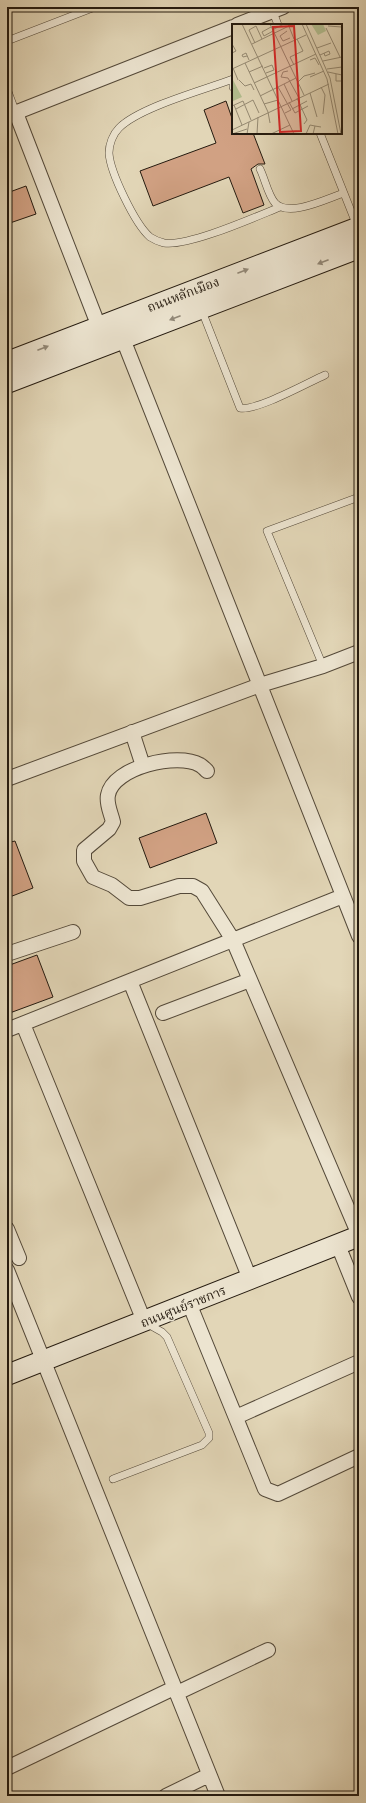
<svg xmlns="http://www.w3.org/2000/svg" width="366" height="1803" viewBox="0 0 366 1803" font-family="Cardo,'Noto Serif Thai',serif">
<rect width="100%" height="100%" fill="#e2d6b7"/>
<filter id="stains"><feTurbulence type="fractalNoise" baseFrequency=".005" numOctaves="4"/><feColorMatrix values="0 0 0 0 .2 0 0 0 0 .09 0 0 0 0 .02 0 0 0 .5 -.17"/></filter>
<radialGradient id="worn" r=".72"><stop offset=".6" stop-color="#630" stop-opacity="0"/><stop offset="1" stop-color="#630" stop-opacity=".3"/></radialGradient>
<path fill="#d1a183" stroke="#241a0f" d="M226 101 233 121V133H253L265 164H258L251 169 264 205 243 213 229 177 153 206 140 171 216 143 204 110Z
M26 186 36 214 7 224V193Z
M206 813 217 843 150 868 139 838Z
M15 841 33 888 7 898V843Z
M37 955 53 997 7 1014V966Z"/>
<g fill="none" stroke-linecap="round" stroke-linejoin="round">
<g stroke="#544939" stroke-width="8">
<path id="lane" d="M272 9 278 25
M7 41 95 7
M233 79C204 90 140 107 119 128 113 134 109 144 109 153 110 172 135 224 150 237 153 239 160 242 164 243 188 247 255 217 280 207
M233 85V87
M7 89 16 113
M320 133 357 226
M260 169C265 179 268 195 275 203 289 218 328 198 344 193
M202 311 240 408C257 411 307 383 325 375
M323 666 267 531 359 497
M113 1479 202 1445 209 1438V1433L167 1337 162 1332 146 1323"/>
</g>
<g stroke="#544939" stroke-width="16">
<path id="street" d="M237 25 283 7
M16 113 99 327
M7 116 233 27
M123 339 359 936
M132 732 143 766
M207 771C205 769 202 766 200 765 178 752 113 767 108 795 106 804 111 813 113 822L109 829 84 850V861L93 877 112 885 129 898H140L179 886H193L202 891 233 940 359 1235
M7 779 260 685 323 666 359 652
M7 954 73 932
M130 981 250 1279
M163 1013 250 980
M23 1024 144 1321
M7 1030 343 896
M7 1229 19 1258
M338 1245 359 1297
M7 1270 218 1796
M189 1303 265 1489 278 1494 359 1456
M236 1417 359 1362
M177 1693 268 1650
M7 1768 174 1688
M166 1796 209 1775"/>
</g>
<g stroke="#241a0f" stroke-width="22">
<path id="secondary" d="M7 362 359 227
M7 383 359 248
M7 1375 359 1236"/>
</g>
<use href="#lane" stroke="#ece4d0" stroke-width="7"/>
<use href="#street" stroke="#ece4d0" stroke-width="14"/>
<use href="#secondary" stroke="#ece4d0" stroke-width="20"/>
</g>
<defs><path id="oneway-solid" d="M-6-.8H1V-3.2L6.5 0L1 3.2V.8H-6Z"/></defs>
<g fill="#928979">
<use href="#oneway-solid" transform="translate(323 262) rotate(159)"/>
<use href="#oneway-solid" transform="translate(243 271) rotate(-21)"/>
<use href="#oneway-solid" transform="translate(175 318) rotate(159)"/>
<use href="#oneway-solid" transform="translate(43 348) rotate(-21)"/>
</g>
<g text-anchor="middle" stroke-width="3" stroke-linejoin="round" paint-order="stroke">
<g font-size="13" fill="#241a0f" stroke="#ece4d0">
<text transform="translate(183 294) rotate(-21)" y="5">ถนนหลักเมือง</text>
<text transform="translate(183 1306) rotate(-22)" y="5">ถนนศูนย์ราชการ</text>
</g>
</g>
<g transform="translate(232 24)">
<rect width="110" height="110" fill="#e2d6b7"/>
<path d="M79 0H91L94 7 86 11ZM1 56 10 73 1 77 0 57Z" fill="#b2be8f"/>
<path fill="none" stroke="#968b74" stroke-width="1" d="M10 0 62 110M38 0 72 71M56 0 62 15M70 0 95 55 106 110M74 0 98 54 109 110M96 2 110 3M39 3 30 8 32 12 41 7M94 4 108 33M40 6 52 0M55 7 48 12 51 17 58 14M23 19 17 6 24 2 30 15M0 20 4 27 0 29M20 20 61 0M85 24 99 19M88 31 97 27 98 30 93 32 92 29M15 32 11 33 10 31 14 29 17 36M78 36 83 34 87 41M91 37 110 33M13 39 36 88 38 99M62 41 58 33 71 27 65 15M1 44 6 56M32 44 40 41 42 46 34 49M0 45 74 11M95 45 110 43M56 47 51 48 49 53 56 54 67 74M17 48 31 42M96 48 110 51M104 50V57H110M78 53 92 47M7 56 13 62 19 60 22 66M66 58 72 52 83 49M22 59 84 30M52 60 60 77M46 63 59 86 53 89M89 63 93 71 91 90M78 69 85 93M28 72 64 54M65 74 75 96 72 100M57 78 63 89 76 82M32 80 46 76M2 81 10 101M0 82 11 77 19 96M4 85 21 76 27 89M60 85 75 77M0 106 97 60M0 110 15 105M15 110 17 98M25 110 26 93M39 110 58 101M74 110 78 101 83 102M81 110 83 102 89 103"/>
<path fill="#d62828" fill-opacity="0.15" stroke="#d62828" stroke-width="2" d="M62 2 69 107 48 108 41 3Z"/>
<rect width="110" height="110" fill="none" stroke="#241a0f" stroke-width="2"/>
</g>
<rect width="366" height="1803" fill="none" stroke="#e2d6b7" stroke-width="24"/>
<rect x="8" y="8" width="350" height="1787" fill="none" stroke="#241a0f" stroke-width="2"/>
<rect x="12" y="12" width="342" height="1779" fill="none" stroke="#241a0f"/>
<rect width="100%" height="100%" filter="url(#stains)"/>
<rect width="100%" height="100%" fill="url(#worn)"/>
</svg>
